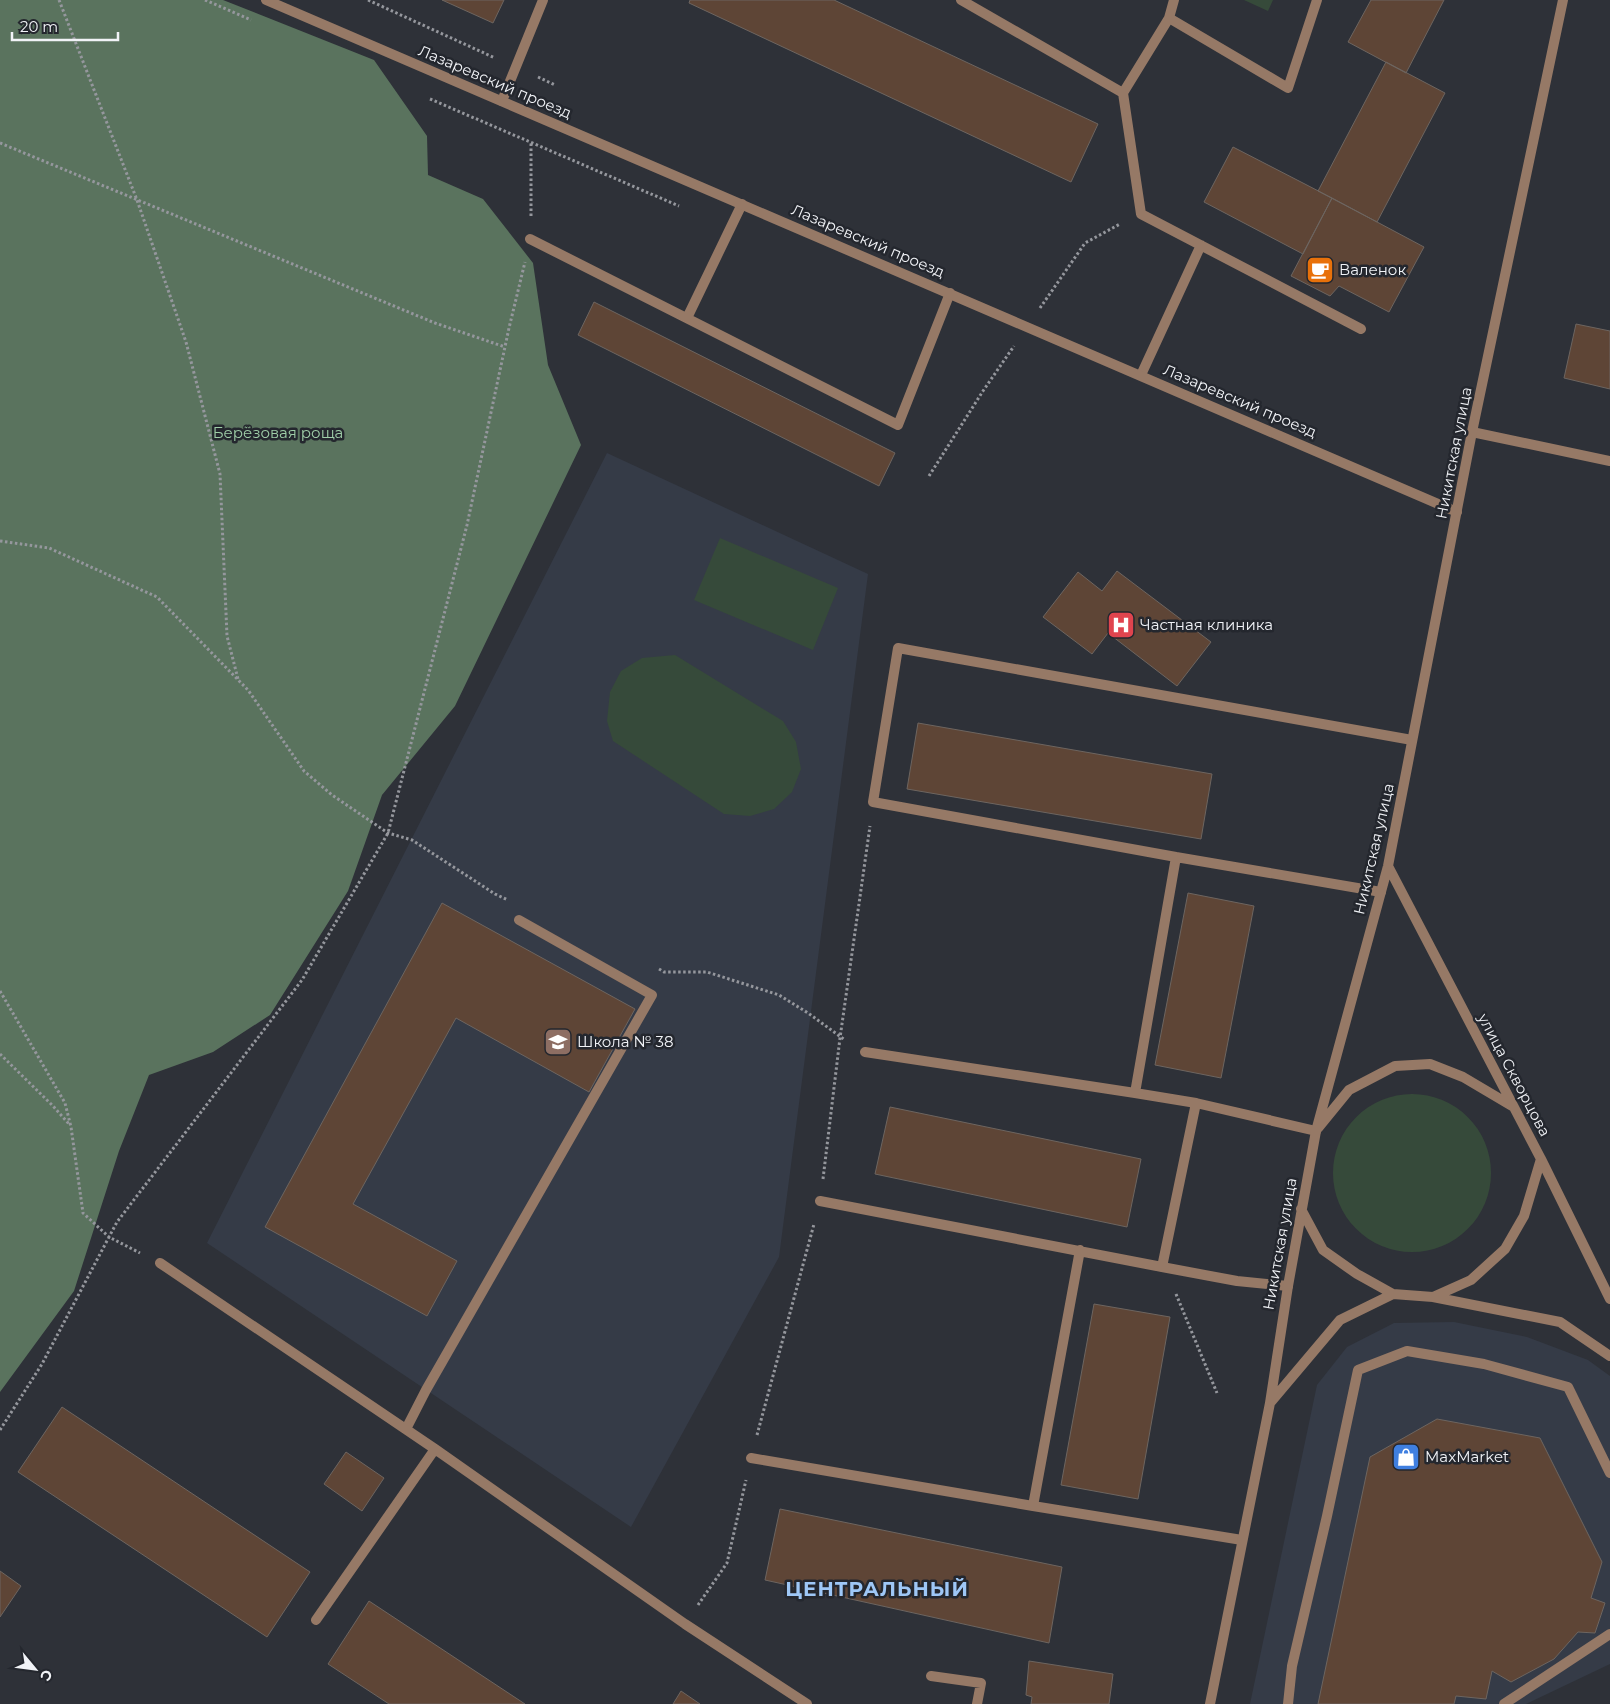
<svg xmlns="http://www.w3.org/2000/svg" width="1610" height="1704" viewBox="0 0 1610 1704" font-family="Montserrat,sans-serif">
<rect width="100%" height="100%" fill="#2e3138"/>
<path fill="#353b47" d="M607 453 868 574 779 1257 631 1527 207 1243Z
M1454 1322 1527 1337 1588 1360 1610 1376V1664L1526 1704H1250L1317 1385 1347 1347 1394 1323Z"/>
<path fill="#364a3a" d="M1244 0H1273L1268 11Z
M720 538 838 588 813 650 694 600Z
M675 655 783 721 796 742 801 769 792 792 774 809 750 816 724 814 613 741 607 721 610 692 621 671 642 658Z
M1333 1173a79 79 0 1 1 158 0a79 79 0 1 1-158 0Z"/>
<path fill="#5a735e" d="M0 0H223L374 60 427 136 428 175 483 199 533 263 548 365 581 445 455 706 382 795 348 891 270 1015 213 1052 149 1075 119 1151 74 1291 0 1392Z"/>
<path fill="#5e4536" stroke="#6d6560" d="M442 0H504L493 23Z
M690 0H834L1098 124 1071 182 689 3Z
M1371 0H1444L1406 73 1348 42Z
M1386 62 1445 93 1377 222 1318 191Z
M1233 147 1332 198 1303 254 1204 202Z
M1332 198 1424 247 1389 312 1339 286 1330 296 1291 276Z
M594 302 895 453 879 486 578 335Z
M1576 324 1610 331V389L1564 378Z
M1117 571 1211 642 1177 686 1108 633 1092 654 1043 617 1078 572 1102 591Z
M918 723 1212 774 1201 839 907 789Z
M1188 893 1254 906 1221 1078 1155 1065Z
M442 903 635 1009 589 1092 456 1018 353 1204 457 1261 427 1316 265 1227Z
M890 1107 1141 1159 1127 1227 875 1174Z
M1094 1304 1170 1317 1138 1499 1061 1485Z
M62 1407 310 1572 267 1637 18 1472Z
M1437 1419 1540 1438 1602 1562 1591 1598 1605 1603 1595 1633 1578 1632 1554 1659 1511 1682 1492 1671 1486 1699 1456 1696 1454 1704H1318L1370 1457Z
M346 1452 384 1478 362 1511 324 1484Z
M780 1509 1062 1567 1049 1643 765 1580Z
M0 1571 21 1586 0 1617Z
M369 1601 525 1704H389L328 1664Z
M1029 1661 1113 1674 1109 1704H1031L1032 1697 1026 1695Z
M681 1691 700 1704H673Z"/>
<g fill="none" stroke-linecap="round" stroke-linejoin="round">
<path stroke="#95979d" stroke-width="3" stroke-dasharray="2.5 2.5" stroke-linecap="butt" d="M59 0 137 200 186 342 220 474 227 636 238 679
M205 0 251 20
M368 0 495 58
M538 77 555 85
M430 99 679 206
M0 143 435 323 505 347
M531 216V143
M1040 308 1085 243 1120 224
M929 476 983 391 1014 346
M0 541 49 548 157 597 248 690 304 771 332 795 388 833 412 840 495 894 508 900
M659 969 664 972H707L779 995 808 1013 845 1040
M0 991 65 1103 71 1127 83 1213 109 1237 117 1222 302 980 388 833 467 525 509 328 525 262
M0 1054 53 1106 69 1124
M823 1179 840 1038 870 826
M1176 1294 1217 1393
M0 1430 42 1364 109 1237 140 1253
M757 1435 814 1224
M698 1605 727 1563 746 1480"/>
<path stroke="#967966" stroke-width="10" d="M961 0 1123 93
M1174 0 1169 18 1123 93 1141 214 1361 329
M1169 18 1288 88 1317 0
M502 101 543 0
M530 239 898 425 950 293
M687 318 742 204
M1141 375 1201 245
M1176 857 1381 892
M865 1052 1135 1093
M1316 1131 1196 1103 1135 1093 1176 857 873 802 898 648 1412 740
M820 1201 1162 1267 1196 1103
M160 1263 435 1449 685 1624 807 1704
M1162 1267 1237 1281 1288 1286
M406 1429 426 1390 652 995 519 920
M751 1458 1033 1506 1080 1250
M1033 1506 1242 1540
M316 1620 435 1449
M931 1676 981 1683 977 1704
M1288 1704 1292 1666 1327 1516 1358 1370 1407 1351 1484 1364 1568 1387 1610 1473
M1504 1704 1610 1634"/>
<path stroke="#967966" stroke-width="10" d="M266 0 1457 512
M1472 432 1610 461"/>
<path stroke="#967966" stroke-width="10" d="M1388 866 1541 1159 1610 1299
M1318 1128 1349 1090 1395 1066 1430 1064 1463 1077 1512 1106
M1301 1209 1323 1250 1357 1274 1393 1294 1433 1297 1560 1322 1610 1356
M1433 1297 1471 1280 1505 1249 1524 1216 1541 1159
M1270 1403 1340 1320 1393 1294
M1210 1704 1270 1403 1288 1286 1316 1131 1388 866 1472 432 1563 0"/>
</g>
<defs>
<g id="cafe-square" transform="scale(1.4375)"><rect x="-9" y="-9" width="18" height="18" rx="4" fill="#e8710a" stroke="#24272e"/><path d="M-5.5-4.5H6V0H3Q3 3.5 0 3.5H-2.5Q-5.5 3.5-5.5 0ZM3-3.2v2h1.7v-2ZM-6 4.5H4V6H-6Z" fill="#fff"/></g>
<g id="hospital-square" transform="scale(1.4375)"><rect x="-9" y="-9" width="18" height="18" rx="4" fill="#e0444e" stroke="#24272e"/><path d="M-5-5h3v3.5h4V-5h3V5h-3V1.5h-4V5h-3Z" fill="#fff"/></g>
<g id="school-square" transform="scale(1.4375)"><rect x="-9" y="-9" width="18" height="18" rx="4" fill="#8d6e63" stroke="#24272e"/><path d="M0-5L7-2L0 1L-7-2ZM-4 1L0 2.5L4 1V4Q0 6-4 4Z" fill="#fff"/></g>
<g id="shop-square" transform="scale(1.4375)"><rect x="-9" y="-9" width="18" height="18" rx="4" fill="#3f7fe0" stroke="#24272e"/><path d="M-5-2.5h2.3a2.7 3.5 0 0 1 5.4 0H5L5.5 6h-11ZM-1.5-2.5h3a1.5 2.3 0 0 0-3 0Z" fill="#fff"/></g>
</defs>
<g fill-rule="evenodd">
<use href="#cafe-square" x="1320" y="270"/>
<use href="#hospital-square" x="1121" y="625"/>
<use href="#school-square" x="558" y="1042"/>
<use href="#shop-square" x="1406" y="1457"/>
</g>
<g text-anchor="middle" stroke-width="5" stroke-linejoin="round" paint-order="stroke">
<g font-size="15" fill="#f1f3f7" stroke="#24272e">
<text transform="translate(495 82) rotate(23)" y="5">Лазаревский проезд</text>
<text transform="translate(868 241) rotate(23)" y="5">Лазаревский проезд</text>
<text transform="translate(1240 401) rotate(23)" y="5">Лазаревский проезд</text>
<text transform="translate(1454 453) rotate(-79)" y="5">Никитская улица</text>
<text transform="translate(1374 849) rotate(-77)" y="5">Никитская улица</text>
<text transform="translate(1514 1075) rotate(62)" y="5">улица Скворцова</text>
<text transform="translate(1280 1244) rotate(-80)" y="5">Никитская улица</text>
</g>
<g font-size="15" fill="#f1f3f7" stroke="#24272e" text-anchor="start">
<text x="1339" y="275">Валенок</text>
<text x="1140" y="630">Частная клиника</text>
<text x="577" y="1047">Школа № 38</text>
<text x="1425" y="1462">MaxMarket</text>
</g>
<g font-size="15" fill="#9fcea8" stroke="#24272e">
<text x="278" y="438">Берёзовая роща</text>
</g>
<g font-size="20" font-weight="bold" letter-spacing="1" fill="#9ec7f6" stroke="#24272e">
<text x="877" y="1596">ЦЕНТРАЛЬНЫЙ</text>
</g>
</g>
<g transform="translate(35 1669) rotate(119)" stroke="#24272e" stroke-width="4" paint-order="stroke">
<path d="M0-4L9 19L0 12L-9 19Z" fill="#f1f3f7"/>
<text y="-8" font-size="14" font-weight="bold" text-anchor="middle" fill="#f1f3f7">С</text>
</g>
<path d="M12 32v8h106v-8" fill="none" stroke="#f1f3f7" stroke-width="2.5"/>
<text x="20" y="32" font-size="15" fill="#f1f3f7" stroke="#24272e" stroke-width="4" paint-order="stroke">20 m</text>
</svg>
